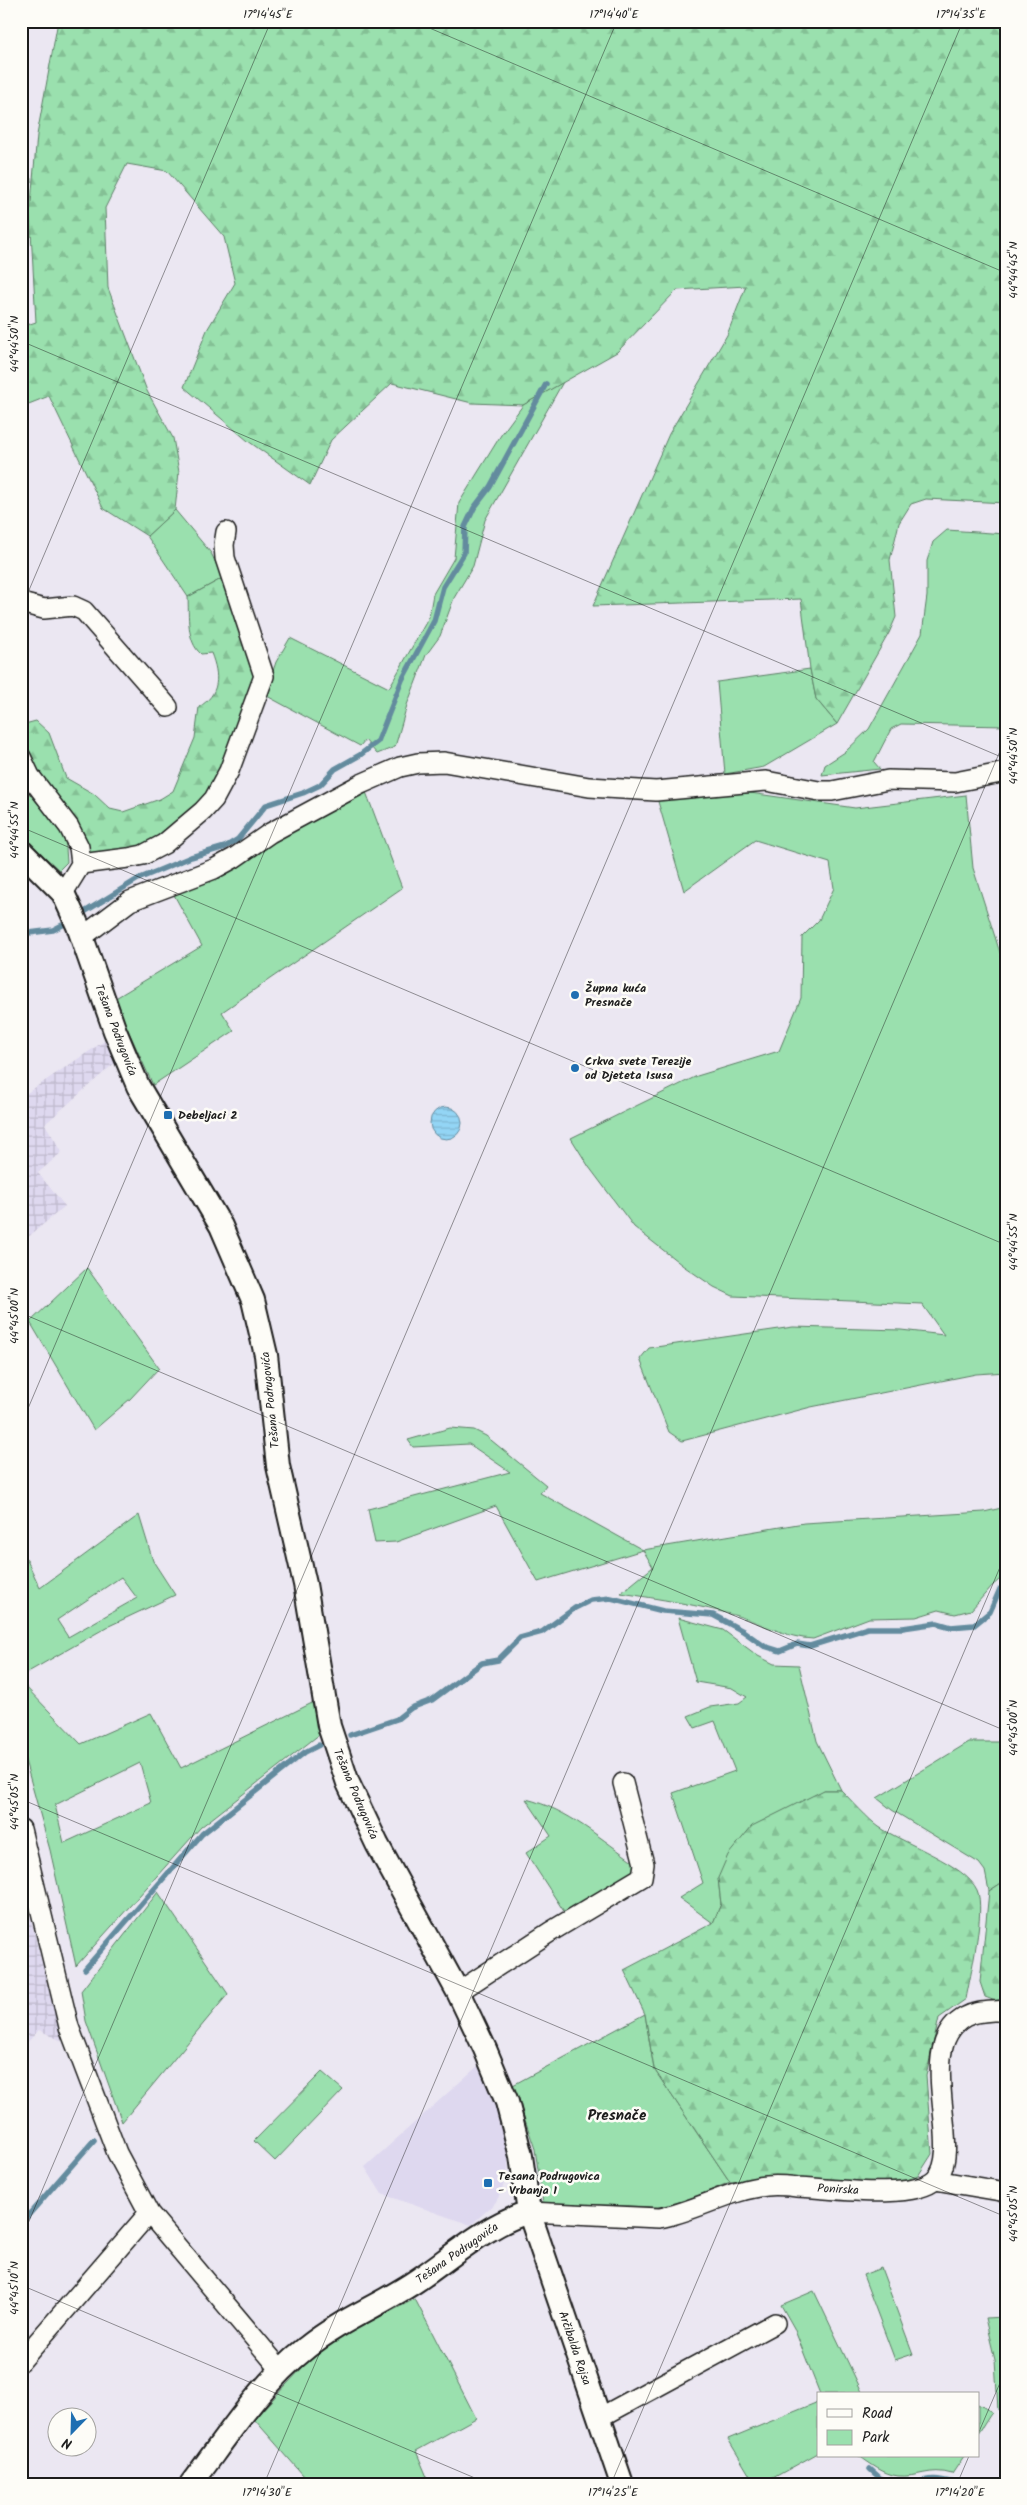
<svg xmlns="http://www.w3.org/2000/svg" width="1027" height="2505" viewBox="0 0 1027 2505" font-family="Kalam,sans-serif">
<defs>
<pattern id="industrial-grid" width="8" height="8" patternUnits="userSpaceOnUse" patternTransform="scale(1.25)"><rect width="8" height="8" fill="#ded8ef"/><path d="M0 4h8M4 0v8" fill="none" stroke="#beb9cc"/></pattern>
<pattern id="forest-firs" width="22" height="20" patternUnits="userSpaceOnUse" patternTransform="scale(1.25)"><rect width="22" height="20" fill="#9ae0ae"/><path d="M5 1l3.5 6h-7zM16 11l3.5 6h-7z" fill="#84c095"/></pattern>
<pattern id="water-rules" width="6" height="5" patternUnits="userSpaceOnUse" patternTransform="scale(1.25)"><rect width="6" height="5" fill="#93d5f5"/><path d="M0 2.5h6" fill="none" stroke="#7eb6d1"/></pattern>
</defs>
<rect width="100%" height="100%" fill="#ebe7f2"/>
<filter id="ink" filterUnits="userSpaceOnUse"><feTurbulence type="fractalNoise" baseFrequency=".02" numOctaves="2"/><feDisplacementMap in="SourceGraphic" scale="10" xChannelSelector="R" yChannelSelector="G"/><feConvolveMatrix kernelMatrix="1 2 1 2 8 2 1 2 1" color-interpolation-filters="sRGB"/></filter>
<g filter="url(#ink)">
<path fill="#ded8ef" d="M480 2064 499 2108 508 2144V2169L501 2193 495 2203 471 2225 382 2194 365 2167Z"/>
<path fill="url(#industrial-grid)" d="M109 1038 117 1061 45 1124 62 1152 38 1173 65 1206 21 1243V1097Z
M21 1882 62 2041 39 2030 21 2049Z"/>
<path fill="#9ae0ae" stroke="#5b7e65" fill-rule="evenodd" d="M563 382 485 520 473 566 454 598 440 636 426 655 407 705 395 747 377 754 365 740 360 746 265 695 276 662 290 638 389 688 429 617 433 594 454 558 459 503 501 435 523 405Z
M175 510 211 553 223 578 188 597 147 536Z
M947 530 1006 534V726L901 724 891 729 874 762 880 769 822 775 825 765 845 752 869 729 922 634 927 596V561L933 542Z
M810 669 816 699 837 724 764 767 725 774 717 682Z
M21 784 65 835 67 862 59 870 21 835Z
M366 792 402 888 222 1012 234 1031 153 1085 114 999 202 946 173 893Z
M750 793 855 808 966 795 973 868 1003 962 1006 958V1372L976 1374 811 1407 682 1441 669 1432 640 1359 649 1348 793 1327 901 1330 944 1335 922 1304 733 1296 714 1287 682 1265 634 1227 589 1167 571 1138 697 1076 779 1051 801 998 802 937 819 920 834 888 830 863 755 840 684 891 657 798Z
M87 1268 159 1368 130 1399 94 1430 30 1322Z
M450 1428 474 1430 486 1436 546 1485 540 1493 643 1550 804 1523 984 1512 1006 1507V1574L992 1586 971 1610 955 1614 939 1610 916 1617 869 1618 813 1639C786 1638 763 1623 737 1616 699 1605 660 1599 621 1593L653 1567 643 1550 538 1582 496 1506 396 1542 375 1543 368 1509 510 1472 469 1444 413 1447 408 1440Z
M139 1515 153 1561 175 1595 109 1626 21 1676V1603L27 1599 21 1587V1561L26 1558 40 1588ZM121 1577 137 1598 68 1637 57 1620Z
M678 1618 723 1630 758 1656 774 1664 799 1665 817 1741 841 1790H824L718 1878 721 1904 713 1923 679 1898 703 1883 673 1793 735 1771 715 1721 695 1728 688 1716 710 1707 739 1703 747 1697 732 1688 696 1682Z
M21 1682 81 1744 151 1713 181 1768 312 1703 320 1734 201 1827 76 1966 50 1850 21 1746ZM140 1763 151 1803 64 1843 55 1805Z
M969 1742H1006V1880L989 1891 985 1871 979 1863 892 1810 877 1798Z
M526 1799C568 1809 602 1840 637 1864L634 1872 565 1913 526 1853 551 1836Z
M158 1892 228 1994 122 2122 86 2021 81 1991Z
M645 2014 654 2069 730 2182 679 2204 657 2207 543 2203 535 2149 513 2085Z
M322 2072 343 2090 275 2161 254 2141Z
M881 2268 913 2354 895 2360 863 2275Z
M814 2291 863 2394H820L794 2328 781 2305Z
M415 2299 476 2418 416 2451 430 2484H311L254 2419 319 2350 336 2339Z
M1006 2317V2410H998L995 2360 985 2318Z
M818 2402V2453L762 2484H755L728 2439Z
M978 2404 992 2412 978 2434Z
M859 2456H964L952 2474C930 2467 917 2478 898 2476 883 2474 871 2464 859 2456Z"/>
<path fill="url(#forest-firs)" stroke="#5b7e65" d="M58 21H1006V503L926 499 911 504 899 523 890 560 896 617 889 633 837 724 816 699 810 669 801 599 593 606 669 434 727 335 746 286 677 290 617 352 523 405 472 403 392 383 331 440 310 485 248 441 184 387 207 330 235 283 224 237 167 171 127 164 105 208 108 288 147 391 173 438 179 472 175 510 147 536 103 508 49 396 21 407V327L36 322 30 213 37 135Z
M223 578 256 676 223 774 207 799 145 848 88 856 40 778 21 731V725L36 721 49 733 66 778 94 794 110 809 123 812 160 799 173 791 195 738 199 707C220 694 220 676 211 653L201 654C186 641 189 615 188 597Z
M824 1790H841C851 1800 869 1820 879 1827 903 1843 966 1865 977 1890 986 1909 970 1977 966 1999L939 2018 926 2076 932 2154 918 2176 904 2181 855 2183 759 2178 730 2182 654 2069 645 2014 624 1970 713 1923 721 1904 718 1878 728 1855 752 1826Z
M1006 1880V2000L998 2002 985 1997 980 1982 989 1891Z"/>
<path fill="url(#water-rules)" stroke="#638b9e" d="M430 1123a16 16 0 1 1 32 0a16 16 0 1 1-32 0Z"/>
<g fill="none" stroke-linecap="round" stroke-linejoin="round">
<path stroke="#638b9e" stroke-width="5.5" d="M78 916 138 879 191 857 225 847 238 839 266 805 303 793 320 785 335 769 360 755 378 741 402 680 434 621 443 587 464 553 465 527 474 508 490 487 546 384
M21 934 53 930 70 921
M350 1735 397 1719 411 1708 432 1700 482 1663 498 1660 520 1638 542 1632 575 1608 591 1600 611 1598 663 1611 713 1615 743 1631 764 1646 780 1651 797 1644 810 1646 868 1628H903L937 1623 951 1627 974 1625 990 1612 1000 1589 1006 1585
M85 1969 202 1834 305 1752 319 1745
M21 2220 25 2219 94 2140
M870 2469 881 2479 892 2484
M914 2484C932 2476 942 2480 959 2484
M968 2484H984
M1000 2484 1006 2481"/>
<g stroke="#1c1c1c" stroke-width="22">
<path id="minor" d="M21 603 44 609 73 606 84 611 168 707
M21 757 30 776 69 827 79 847 81 864 63 893
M81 864 128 858 143 855 164 844 203 811 214 799 229 771 264 676 225 558 224 545 226 532
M81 938 130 901 214 869 234 858 270 833 361 784 400 767 418 763 444 762 589 787 656 791 766 781 819 791H832L888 780 955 782 1006 772
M21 1829 69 2027 117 2153 149 2213 281 2370
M458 1992 550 1932 642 1877 644 1864 623 1783
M935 2180 1006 2192
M529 2212 659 2218C695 2212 731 2189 767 2186 777 2185 788 2186 797 2187 828 2188 912 2201 935 2180 967 2150 911 2047 965 2017 978 2010 992 2012 1006 2010
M21 2361 149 2213
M599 2418 775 2323"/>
</g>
<g stroke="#1c1c1c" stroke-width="26">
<path id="tertiary" d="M21 851 63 893 78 926 115 1031 138 1086 221 1226 253 1300 266 1355 278 1466 305 1584 329 1726 348 1783 377 1844 458 1992 485 2049 507 2102 521 2156 529 2212 622 2484
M191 2484C226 2438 260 2384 306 2348 340 2320 383 2304 419 2279 454 2255 488 2224 529 2212"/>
</g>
<use href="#minor" stroke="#fdfcf7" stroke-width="19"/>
<use href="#tertiary" stroke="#fdfcf7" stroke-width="22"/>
</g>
</g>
<path fill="none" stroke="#1c1c1c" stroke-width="1" stroke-opacity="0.45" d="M413 21 1006 273M21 341 1006 759M21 609 271 21M21 827 1006 1245M21 1313 1006 1731M21 1425 617 21M21 1799 1006 2217M21 2240 963 21M21 2285 489 2484M978 2434 1006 2369M264 2484 1006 737M611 2484 1006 1553M957 2484 969 2456"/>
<g fill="#1f6fb2" stroke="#fdfcf7" stroke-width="2">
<circle cx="575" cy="995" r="5"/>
<circle cx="575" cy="1068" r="5"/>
<rect x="163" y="1110" width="10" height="10" rx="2.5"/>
<rect x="483" y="2178" width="10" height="10" rx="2.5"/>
</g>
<g text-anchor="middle" stroke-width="5" stroke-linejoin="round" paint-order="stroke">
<g font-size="12" font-weight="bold" fill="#1c1c1c" stroke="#fdfcf7" text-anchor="start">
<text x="585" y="992">Župna kuća<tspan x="585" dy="14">Presnače</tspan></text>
<text x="585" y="1065">Crkva svete Terezije<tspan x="585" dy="14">od Djeteta Isusa</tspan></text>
<text x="178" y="1119">Debeljaci 2</text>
<text x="498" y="2180">Tesana Podrugovica<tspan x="498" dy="14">- Vrbanja 1</tspan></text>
</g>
<g font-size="12" fill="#1c1c1c" stroke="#fdfcf7">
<text transform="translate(116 1030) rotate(69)" y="4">Tešana Podrugovića</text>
<text transform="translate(270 1400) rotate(-96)" y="4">Tešana Podrugovića</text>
<text transform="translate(356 1794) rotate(67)" y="4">Tešana Podrugovića</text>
<text transform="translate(838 2189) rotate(3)" y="4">Ponirska</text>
<text transform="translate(457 2253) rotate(-35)" y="4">Tešana Podrugovića</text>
<text transform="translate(575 2348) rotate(71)" y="4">Arčibalda Rajsa</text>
</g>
<g font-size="15" font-weight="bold" fill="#1c1c1c" stroke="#fdfcf7">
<text x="617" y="2120">Presnače</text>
</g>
</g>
<rect width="1027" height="2505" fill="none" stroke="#fdfcf7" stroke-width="55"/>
<rect x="817" y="2392" width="162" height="65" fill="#fdfcf7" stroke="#a3a29f"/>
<rect x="827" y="2409" width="25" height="8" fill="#fdfcf7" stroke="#a3a29f"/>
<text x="862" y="2418" font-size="15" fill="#1c1c1c">Road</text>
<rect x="827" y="2430" width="25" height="15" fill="#9ae0ae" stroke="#a3a29f"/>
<text x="862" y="2442" font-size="15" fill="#1c1c1c">Park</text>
<g transform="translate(72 2432) rotate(203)"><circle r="24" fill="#fdfcf7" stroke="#a3a29f"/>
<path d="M0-4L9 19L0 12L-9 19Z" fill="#1f6fb2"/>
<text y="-8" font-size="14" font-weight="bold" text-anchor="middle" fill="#1c1c1c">N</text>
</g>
<rect x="28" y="28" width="972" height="2450" fill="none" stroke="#1c1c1c" stroke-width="2"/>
<g font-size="12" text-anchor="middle" fill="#1c1c1c">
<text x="268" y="18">17°14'45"E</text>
<text x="614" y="18">17°14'40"E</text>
<text x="961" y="18">17°14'35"E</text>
<text transform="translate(1013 270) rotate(-90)" y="4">44°44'45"N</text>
<text transform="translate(14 344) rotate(-90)" y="4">44°44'50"N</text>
<text transform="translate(1013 756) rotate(-90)" y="4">44°44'50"N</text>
<text transform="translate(14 830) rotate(-90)" y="4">44°44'55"N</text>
<text transform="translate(1013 1242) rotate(-90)" y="4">44°44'55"N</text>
<text transform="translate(14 1316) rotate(-90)" y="4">44°45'00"N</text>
<text transform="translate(1013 1728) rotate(-90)" y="4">44°45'00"N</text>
<text transform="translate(14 1802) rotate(-90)" y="4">44°45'05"N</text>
<text transform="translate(1013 2214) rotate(-90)" y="4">44°45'05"N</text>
<text transform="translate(14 2288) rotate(-90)" y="4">44°45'10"N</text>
<text x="267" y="2496">17°14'30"E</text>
<text x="613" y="2496">17°14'25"E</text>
<text x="960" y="2496">17°14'20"E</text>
</g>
</svg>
